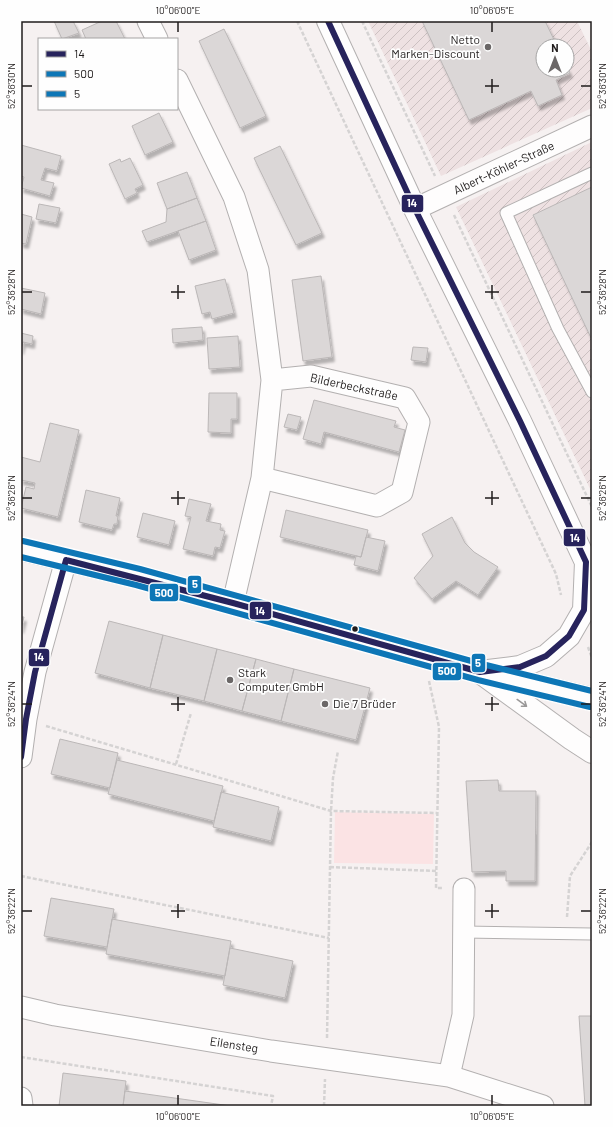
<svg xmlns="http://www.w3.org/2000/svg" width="613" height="1127" viewBox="0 0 613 1127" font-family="Barlow,sans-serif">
<defs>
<pattern id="industrial-furrows" width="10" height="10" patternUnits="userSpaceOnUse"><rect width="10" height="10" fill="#eee1e2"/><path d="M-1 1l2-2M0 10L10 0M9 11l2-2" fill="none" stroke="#ccc0c1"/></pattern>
<filter id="shadow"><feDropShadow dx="2.5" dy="4.5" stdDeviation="1" flood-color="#0004"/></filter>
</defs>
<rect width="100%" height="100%" fill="#f6f1f1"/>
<path fill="url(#industrial-furrows)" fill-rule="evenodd" d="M368 21H577L592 52V108L441 176ZM543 46H567V70H543Z
M592 142V493L456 207Z"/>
<path fill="#fbe3e4" d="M335 812 434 814 433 864 334 863Z"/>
<path fill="#dbd7d7" stroke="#bbb7b7" filter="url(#shadow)" d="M54 21H73L79 33 62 39Z
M102 21H116L125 39H86L82 30Z
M422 21H545L557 46H543V70H567V67L570 73 556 80 562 95 538 106 531 91 469 120Z
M224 29 266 116 240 128 199 41Z
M159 113 173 142 145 155 132 126Z
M21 145 61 156 57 171 45 168 41 180 54 183 50 196 21 188 24 177 21 176Z
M280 146 322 233 296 245 254 158Z
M130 158 143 185 135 189 137 193 125 199 109 164 120 159 121 162Z
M187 172 197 198 167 209 157 183Z
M592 187V340L533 215Z
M197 198 206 221 147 242 142 231 166 222 167 209Z
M39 204 60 208 56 223 36 219Z
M21 214 32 217 26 244 21 243Z
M206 221 216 250 189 260 178 231Z
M321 276 332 357 303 361 292 280Z
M225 279 234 313 212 319 210 312 202 314 195 286Z
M21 288 45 293 41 314 21 309Z
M202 327 203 340 173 343 172 329Z
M21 333 33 336 32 344 23 342 21 350Z
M238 336 240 367 209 369 207 338Z
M413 347 428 348 426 362 411 360Z
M209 393H237V419H231V433L208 432Z
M314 400 396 421 394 427 405 430 399 452 324 432 321 444 303 439Z
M288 414 301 417 297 430 284 427Z
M50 423 79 430 58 517 21 508 26 487 34 489 35 483 21 480V457L40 462Z
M86 490 120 498 116 516H118L117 524H114L112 530 79 522Z
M189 499 211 504 206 521 221 524 220 530 225 531 220 548 215 547 213 556 183 549 191 517 185 516Z
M286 510 368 530 361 557 280 537Z
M143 513 175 521 169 545 137 537Z
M452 517 465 543 474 552 498 567 478 595 456 581 432 599 414 578 433 556 422 534Z
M366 537 385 541 378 571 354 565 356 556 361 557Z
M21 617H24L21 629Z
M109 621 163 635 150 688 95 673Z
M163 635 217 649 204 701 150 688Z
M217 649 256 659 242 711 204 701Z
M256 659 294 669 281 721 242 711Z
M294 669 370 688 356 740 281 721Z
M60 739 118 753 110 788 51 774Z
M117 760 223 786 214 821 108 794Z
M498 780 499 791H536L535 881H506V871L472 872 466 781Z
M221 792 279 807 271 841 213 827Z
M51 898 114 909 107 947 44 936Z
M112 919 231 941 225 976 106 954Z
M230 948 293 961 285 998 223 985Z
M579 1016H592V1106H585Z
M63 1073 126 1081 123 1106H59Z
M125 1091 231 1106H123Z"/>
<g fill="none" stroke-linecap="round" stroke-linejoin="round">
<g stroke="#b3b0b0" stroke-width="13">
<path id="lane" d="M592 173 506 213 558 329 592 392
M464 932 592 934"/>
</g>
<g stroke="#b3b0b0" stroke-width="23">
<path id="street" d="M148 21 157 39
M177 80 234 197 258 270 272 380 262 478 233 603
M415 209 592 126
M262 478 377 506 402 492 419 422 405 398 311 376 272 380
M21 757 26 719 35 672 66 560
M21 1007 55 1015 271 1051 449 1076 543 1106
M449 1076 463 1015 464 889
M21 1098 22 1106"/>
</g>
<g stroke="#b3b0b0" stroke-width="24">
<path id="secondary" d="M21 549 138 577 480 672 592 699"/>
</g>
<g stroke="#b3b0b0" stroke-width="24">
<path id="primary" d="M328 21 415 209 520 421 592 575
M480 672 520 667 546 656 569 636 584 610 586 562
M480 672 572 739 592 752"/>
</g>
<path stroke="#d5d3d3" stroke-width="2.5" stroke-dasharray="4 2" stroke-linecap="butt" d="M297 21 556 574 561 595
M362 21 435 176
M454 215 592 507
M588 647 592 658
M429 681 439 727 436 888H443
M46 726 331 811 437 813
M176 764 191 713
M330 867 436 871
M21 876 329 938
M567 917 570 876 592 842
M327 1038 331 811 333 778 338 751
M21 1057 273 1096 271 1106
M324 1106 325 1079"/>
<use href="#lane" stroke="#fefdfd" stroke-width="11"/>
<use href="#street" stroke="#fefdfd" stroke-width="21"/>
<use href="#secondary" stroke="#fefdfd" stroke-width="22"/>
<use href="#primary" stroke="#fefdfd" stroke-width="22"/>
<g stroke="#fefefe" stroke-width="9">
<path id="bus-1" d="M66 560 233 603 480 672 520 667 546 656 569 636 584 610 586 562 520 421 415 209 328 21
M21 757 26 719 35 672 66 560"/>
</g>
<g stroke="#fefefe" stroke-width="9">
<path id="bus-2" d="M21 557 136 585 478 680 590 707"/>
</g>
<g stroke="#fefefe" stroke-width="9">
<path id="bus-3" d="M23 541 140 569 482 664 592 691"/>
</g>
<use href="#bus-1" stroke="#27235c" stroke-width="6"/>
<use href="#bus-2" stroke="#0d76b6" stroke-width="6"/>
<use href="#bus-3" stroke="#0d76b6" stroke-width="6"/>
</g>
<defs><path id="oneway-shaft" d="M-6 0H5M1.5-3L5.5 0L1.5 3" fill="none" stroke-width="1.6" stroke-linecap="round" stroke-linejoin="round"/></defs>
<use stroke="#9a9898" href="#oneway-shaft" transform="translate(522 703) rotate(36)"/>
<path fill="none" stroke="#201c1c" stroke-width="1.5" d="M178 22V32M492 22V32M492 79V93M22 86H32M485 86H499M581 86H591M178 285V299M492 285V299M22 292H32M171 292H185M485 292H499M581 292H591M178 491V505M492 491V505M22 498H32M171 498H185M485 498H499M581 498H591M178 697V711M492 697V711M22 704H32M171 704H185M485 704H499M581 704H591M178 904V918M492 904V918M22 911H32M171 911H185M485 911H499M581 911H591M178 1095V1105M492 1095V1105"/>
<g fill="#6b6767" stroke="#fefefe" stroke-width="1.5">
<circle cx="488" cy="47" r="4"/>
<circle cx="230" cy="680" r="4"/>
<circle cx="325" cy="704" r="4"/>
</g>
<circle fill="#201c1c" stroke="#fefefe" stroke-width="1.5" cx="355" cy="629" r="3.5"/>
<g text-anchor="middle" stroke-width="3.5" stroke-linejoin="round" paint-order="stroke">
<g font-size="12" fill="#201c1c" stroke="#fefefe" text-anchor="start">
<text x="480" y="44" text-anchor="end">Netto<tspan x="480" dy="14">Marken-Discount</tspan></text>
<text x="238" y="677">Stark<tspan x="238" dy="14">Computer GmbH</tspan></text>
<text x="333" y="708">Die 7 Brüder</text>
</g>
<g font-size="12" fill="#201c1c" stroke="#fefefe">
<text transform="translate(504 168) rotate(-25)" y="4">Albert-Köhler-Straße</text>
<text transform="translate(354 387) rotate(12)" y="4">Bilderbeckstraße</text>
<text transform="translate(234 1045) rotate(9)" y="4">Eilensteg</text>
</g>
</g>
<g stroke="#fefefe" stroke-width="1.5">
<rect x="401" y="194" width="23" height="19" rx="4" fill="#27235c"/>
<rect x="563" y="528" width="23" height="19" rx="4" fill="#27235c"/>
<rect x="187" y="575" width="15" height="19" rx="4" fill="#0d76b6"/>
<rect x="149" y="583" width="30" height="19" rx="4" fill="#0d76b6"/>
<rect x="249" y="601" width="23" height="19" rx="4" fill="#27235c"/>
<rect x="28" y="648" width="22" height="19" rx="4" fill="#27235c"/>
<rect x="471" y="653" width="15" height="20" rx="4" fill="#0d76b6"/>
<rect x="432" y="662" width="30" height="19" rx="4" fill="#0d76b6"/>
</g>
<g font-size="11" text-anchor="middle" font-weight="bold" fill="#fff">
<text x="412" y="207">14</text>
<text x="575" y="542">14</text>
<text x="195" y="588">5</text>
<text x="164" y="597">500</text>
<text x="260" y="615">14</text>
<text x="39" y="661">14</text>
<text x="478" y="667">5</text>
<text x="447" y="675">500</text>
</g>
<rect width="613" height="1127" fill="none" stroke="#fefefe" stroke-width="44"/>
<rect x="38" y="38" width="140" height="72" fill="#fefefe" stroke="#a5a4a4"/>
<rect x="46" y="51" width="20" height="6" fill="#27235c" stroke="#a5a4a4"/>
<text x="74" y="58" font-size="12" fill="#201c1c">14</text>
<rect x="46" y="71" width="20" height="6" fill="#0d76b6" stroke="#a5a4a4"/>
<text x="74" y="78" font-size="12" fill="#201c1c">500</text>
<rect x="46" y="91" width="20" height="6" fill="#0d76b6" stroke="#a5a4a4"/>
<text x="74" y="98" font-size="12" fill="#201c1c">5</text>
<g transform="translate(555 58)"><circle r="19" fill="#fefefe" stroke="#a5a4a4"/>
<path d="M0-3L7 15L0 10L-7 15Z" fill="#6b6767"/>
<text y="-6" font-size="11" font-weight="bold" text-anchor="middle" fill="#201c1c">N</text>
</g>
<rect x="22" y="22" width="569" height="1083" fill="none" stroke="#201c1c" stroke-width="1.5"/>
<g font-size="10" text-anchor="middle" fill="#201c1c">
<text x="178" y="14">10°06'00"E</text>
<text x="492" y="14">10°06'05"E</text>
<text transform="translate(11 86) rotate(-90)" y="4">52°36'30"N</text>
<text transform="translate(602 86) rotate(-90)" y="4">52°36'30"N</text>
<text transform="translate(11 292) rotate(-90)" y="4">52°36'28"N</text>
<text transform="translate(602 292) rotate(-90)" y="4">52°36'28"N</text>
<text transform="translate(11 498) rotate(-90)" y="4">52°36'26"N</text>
<text transform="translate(602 498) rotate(-90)" y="4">52°36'26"N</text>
<text transform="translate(11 704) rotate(-90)" y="4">52°36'24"N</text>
<text transform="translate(602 704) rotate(-90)" y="4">52°36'24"N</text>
<text transform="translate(11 911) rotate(-90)" y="4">52°36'22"N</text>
<text transform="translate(602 911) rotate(-90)" y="4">52°36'22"N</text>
<text x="178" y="1120">10°06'00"E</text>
<text x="492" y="1120">10°06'05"E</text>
</g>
</svg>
